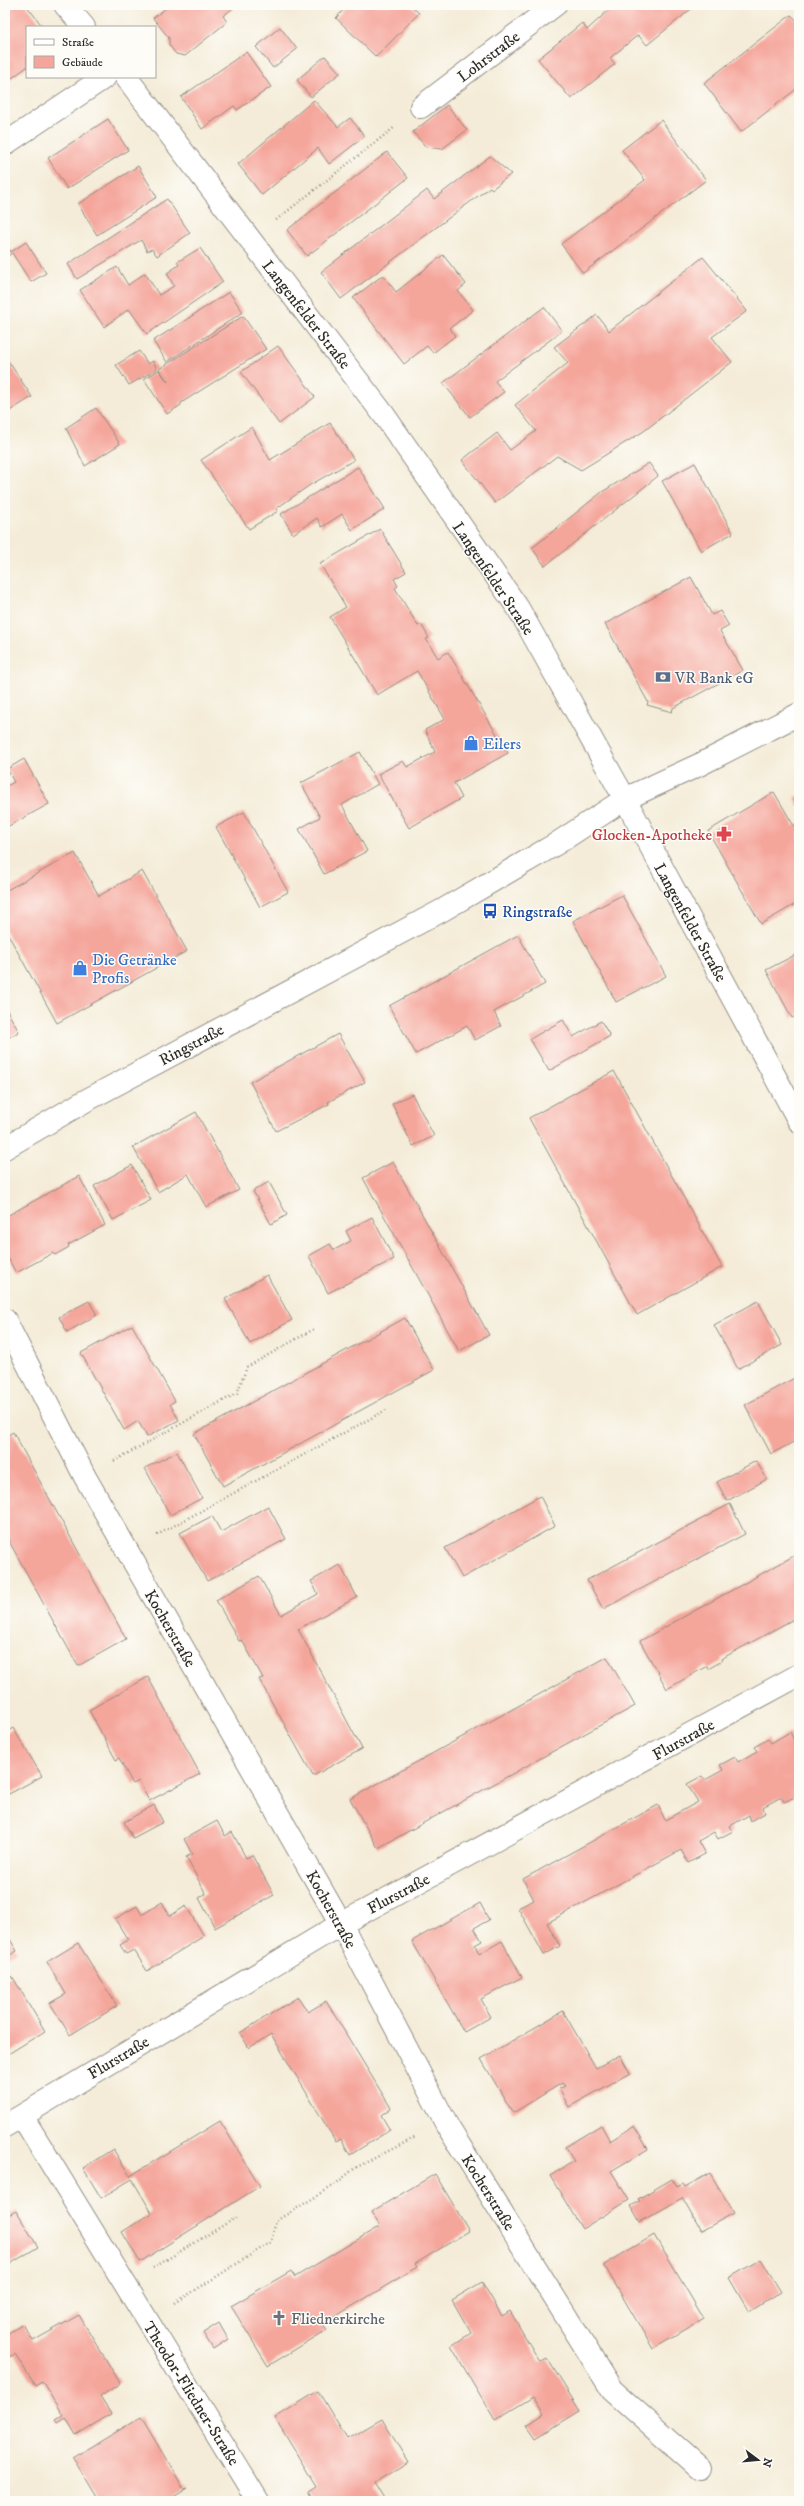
<svg xmlns="http://www.w3.org/2000/svg" width="804" height="2506" viewBox="0 0 804 2506" font-family="'IM FELL DW Pica',serif">
<rect width="100%" height="100%" fill="#fdfcf7"/>
<filter id="ink" filterUnits="userSpaceOnUse"><feTurbulence type="fractalNoise" baseFrequency=".025" numOctaves="2"/><feDisplacementMap in="SourceGraphic" scale="8" xChannelSelector="R" yChannelSelector="G"/><feConvolveMatrix kernelMatrix="1 2 1 2 8 2 1 2 1" color-interpolation-filters="sRGB"/></filter>
<filter id="wash" filterUnits="userSpaceOnUse"><feTurbulence type="fractalNoise" baseFrequency=".012" numOctaves="4" result="noise"/><feDisplacementMap in="SourceGraphic" scale="16" xChannelSelector="R" yChannelSelector="G"/><feGaussianBlur stdDeviation="0.9" result="paint"/><feColorMatrix in="noise" values="0 0 0 0 0 0 0 0 0 0 0 0 0 0 0 0 0 1.4 0 .05"/><feComposite in="paint" operator="in"/></filter>
<g filter="url(#wash)">
<rect width="100%" height="100%" fill="#f4ecd8"/>
<g id="blocks">
<path fill="#f5a69b" d="M12 5H26L43 27H27V67L5 83V11Z
M170 5H237L223 16 227 22 185 56 176 54 169 45V38L153 18Z
M348 5H410L419 13 376 57 336 18Z
M614 5H696L647 45 638 35 610 58 615 64 571 99 538 59 582 23 587 30Z
M791 15 799 22V87L741 132 704 83Z
M280 27 297 49 273 68 256 47Z
M246 52 271 87 237 110 234 106 202 129 181 97Z
M325 56 340 73 311 97 297 80Z
M314 100 338 127 350 118 365 136 329 164 318 148 262 195 238 164Z
M447 105 467 130 442 149 426 147 413 132Z
M108 119 128 150 67 189 48 158Z
M661 120 706 180 583 273 561 244 645 180 622 150Z
M387 152 408 178 307 256 287 230Z
M490 156 511 174 492 189 490 187 341 299 321 272 427 190 434 199Z
M138 166 157 197 97 235 78 204Z
M167 199 190 233 157 256 152 249 147 251 141 240 77 279 68 264Z
M5 242 11 252 26 242 46 273 31 282 12 253 5 258Z
M200 248 223 282 147 334 129 309 104 327 80 290 117 267 128 285 145 273 159 295 174 286 167 273 179 265 177 262Z
M443 255 466 284 458 291 473 310 450 328 455 336 433 353 427 346 404 364 353 298 383 275 396 292Z
M703 257 747 311 712 337 732 362 644 431 581 470 557 456 495 503 462 460 497 433 510 450 536 431 515 405 568 363 554 347 597 315 609 331Z
M229 292 243 312 167 362 153 341Z
M544 307 562 331 495 381 504 392 470 417 443 383Z
M243 316 266 349 181 403V405L167 414 144 379 159 370 168 382 159 369Z
M278 346 315 397 279 424 241 372Z
M139 351 148 364 153 361 157 369 129 385 116 365Z
M5 356 32 397 5 414Z
M96 408 120 444 85 466 66 428Z
M330 423 354 460 310 485 277 508 278 511 249 529 201 460 252 427 270 460Z
M649 463 658 476 545 566 532 548 602 492Z
M695 463 733 533 701 551 662 481Z
M358 467 385 509 352 530 342 514 322 527 317 518 293 534 281 514Z
M380 529 406 572 394 579 398 586 395 588 418 626 421 624 429 638 426 639 438 658 448 652 508 753 454 783 462 798 409 828 378 774 403 761 407 767 435 752 425 730 445 719 417 671 377 695 330 617 346 607 320 564Z
M691 577 712 615 720 611 729 626 720 631 743 670 673 708 672 712 647 705 648 702 605 624Z
M360 752 378 784 342 805 367 851 324 874 299 829 320 817 301 783Z
M24 759 49 804 5 828V787L14 782 7 769Z
M774 792 794 826 799 823V902L761 924 708 831Z
M799 795V807L794 798Z
M244 812 288 892 260 907 216 827Z
M75 853 99 896 142 871 187 951 57 1023 5 929V891Z
M622 895 666 976 616 1002 573 921Z
M518 935 545 984 494 1012 501 1026 475 1040 467 1026 416 1054 389 1006Z
M799 953V1014L792 1018 766 970Z
M5 1007 19 1032 5 1039Z
M563 1020 573 1037 601 1021 610 1036 549 1071 530 1039Z
M338 1034 365 1082 328 1102 329 1104 276 1131 250 1082Z
M614 1071 722 1267 637 1315 529 1118Z
M412 1094 434 1136 413 1146 392 1104Z
M196 1112 239 1190 206 1207 188 1174 158 1192 133 1147Z
M393 1162 489 1335 459 1351 363 1178Z
M132 1165 151 1200 113 1220 94 1186Z
M79 1176 105 1225 68 1245 69 1247 55 1255 53 1253 16 1273 5 1252V1217Z
M269 1182 287 1215 271 1224 253 1191Z
M372 1217 394 1259 328 1293 309 1256 330 1244 334 1250 351 1241 346 1231Z
M267 1275 292 1320 250 1344 225 1299Z
M89 1301 97 1315 67 1332 59 1317Z
M758 1301 782 1345 738 1369 714 1325Z
M405 1318 434 1370 223 1486 194 1434Z
M132 1325 175 1401 170 1404 179 1420 147 1437 138 1421 124 1430 81 1353Z
M798 1376 799 1439 771 1454 745 1405Z
M13 1432 126 1639 78 1666 5 1534V1437Z
M177 1452 202 1498 170 1515 145 1468Z
M756 1461 767 1479 727 1501 717 1482Z
M540 1496 555 1526 462 1578 445 1548Z
M730 1504 745 1534 603 1609 587 1580Z
M268 1506 286 1539 207 1581 180 1533 212 1516 221 1532Z
M799 1553V1616L721 1659 722 1661 708 1669 707 1666 667 1689 640 1641Z
M340 1565 357 1597 298 1629 362 1749 313 1776 259 1679 263 1678 242 1640 239 1641 216 1600 259 1576 281 1615 318 1594 311 1581Z
M607 1657 635 1706 378 1848 350 1799Z
M148 1677 200 1774 149 1801 139 1781 133 1784 119 1758 116 1760 89 1710Z
M13 1728 42 1776 9 1794 5 1787V1733Z
M790 1732 797 1746 799 1745V1787L796 1789 799 1795 784 1802 781 1797 763 1807 765 1813 751 1821 749 1815 730 1826 733 1831 718 1839 714 1832 698 1841 705 1854 688 1863 681 1850 547 1923 560 1946 544 1955 518 1908 534 1900 523 1879 658 1805 665 1820 698 1802 687 1784 702 1776 705 1780 723 1770 720 1765 735 1757 738 1762 757 1751 754 1747 768 1739 771 1743Z
M154 1805 163 1822 133 1838 124 1822Z
M217 1821 225 1836 232 1832 246 1858 252 1855 274 1895 215 1928 199 1898 206 1894 186 1857 192 1854 184 1839Z
M162 1902 170 1916 186 1906 204 1936 147 1971 134 1950 126 1954 120 1945 128 1940 115 1919 137 1906 142 1915Z
M480 1903 489 1920 474 1928 482 1941 475 1945 479 1954 502 1941 522 1977 481 1999 491 2017 464 2032 412 1941Z
M5 1931 17 1951 5 1958Z
M78 1943 117 2006 70 2035 50 2003 66 1994 47 1962Z
M12 1976 45 2031 5 2056V1980Z
M298 1997 308 2012 326 2001 391 2108 381 2115 390 2130 350 2155 341 2139 336 2142 271 2034 249 2048 240 2033Z
M563 2011 596 2068 620 2055 630 2073 569 2107 559 2089 565 2086 562 2083 513 2113 481 2059Z
M220 2121 260 2186 140 2262 122 2232 152 2213 132 2179 101 2198 83 2168 113 2149 130 2176Z
M601 2125 610 2141 634 2126 648 2149 611 2171 629 2200 582 2229 550 2176 574 2161 565 2147Z
M710 2173 734 2213 701 2231 682 2198 640 2222 631 2206 640 2201 638 2199 672 2179 677 2187 683 2184 685 2187Z
M435 2174 469 2231 415 2264 417 2267 323 2324 327 2330 268 2366 231 2306 291 2271 295 2277 380 2226 371 2212Z
M16 2211 38 2247 5 2267V2217Z
M654 2235 704 2319 653 2349 604 2265Z
M761 2259 781 2292 749 2312 729 2278Z
M482 2282 502 2316 510 2311 540 2362 547 2358 580 2411 536 2438 527 2425 544 2414 533 2397 495 2420 451 2346 471 2333 452 2300Z
M79 2315 120 2383 100 2397 111 2414 76 2435 66 2418 58 2423 56 2420 63 2416 42 2381 35 2385 15 2354 5 2359V2335L23 2324 33 2341Z
M219 2323 228 2339 213 2349 203 2333Z
M318 2391 347 2439 382 2419 408 2462 374 2483 385 2501H314L308 2491 316 2486 275 2418Z
M141 2417 184 2489 188 2488 167 2501H99L73 2458Z"/>
</g>
</g>
<g filter="url(#ink)">
<use href="#blocks" fill-opacity="0" stroke="#908c82" stroke-width="1"/>
<g fill="none" stroke-linecap="round" stroke-linejoin="round">
<g stroke="#908c82" stroke-width="24">
<path id="minor" d="M65 5 84 27
M126 77 384 415 518 608 625 799 799 1121
M421 107 555 5
M5 144 105 77
M5 1148 85 1101 441 911 556 844 625 799 701 764 799 714
M5 1320 85 1477 341 1924 448 2127 612 2390 700 2468
M22 2116 258 2501
M5 2126 341 1924 799 1675"/>
</g>
<path stroke="#908c82" stroke-width="2.5" stroke-dasharray="1 3" stroke-linecap="butt" d="M276 220 395 127
M114 1461 237 1393 247 1367 314 1329
M157 1535 386 1410
M153 2268 237 2217
M175 2303 271 2242 276 2221 333 2186 355 2168 416 2137"/>
<use href="#minor" stroke="#fff" stroke-width="22"/>
</g>
</g>
<defs>
<g id="bank-bare" transform="scale(1.2)"><path d="M-6-4H6V4H-6ZM0-2.3a2.3 2.3 0 1 0 0 4.6a2.3 2.3 0 1 0 0-4.6Z" fill="#5c6f8a" stroke="#fdfcf7" stroke-width="2.5" paint-order="stroke"/></g>
<g id="shop-bare" transform="scale(1.2)"><path d="M-5-2.5h2.3a2.7 3.5 0 0 1 5.4 0H5L5.5 6h-11ZM-1.5-2.5h3a1.5 2.3 0 0 0-3 0Z" fill="#3f7fe0" stroke="#fdfcf7" stroke-width="2.5" paint-order="stroke"/></g>
<g id="pharmacy-bare" transform="scale(1.2)"><path d="M-2-6h4v4h4v4h-4v4h-4v-4h-4v-4h4Z" fill="#e0444e" stroke="#fdfcf7" stroke-width="2.5" paint-order="stroke"/></g>
<g id="bus-bare" transform="scale(1.2)"><path d="M-5-6H5V4H4V6H2V4H-2V6H-4V4H-5ZM-3.5-4V0h7V-4ZM-3.5 1.2v1.5H-2V1.2ZM2 1.2v1.5H3.5V1.2Z" fill="#1a4fb4" stroke="#fdfcf7" stroke-width="2.5" paint-order="stroke"/></g>
<g id="church-bare" transform="scale(1.2)"><path d="M-1.2-6h2.4v3.5h3.3v2.4h-3.3V6h-2.4V-.1h-3.3v-2.4h3.3Z" fill="#6b7280" stroke="#fdfcf7" stroke-width="2.5" paint-order="stroke"/></g>
</defs>
<g fill-rule="evenodd">
<use href="#bank-bare" x="663" y="677"/>
<use href="#shop-bare" x="471" y="743"/>
<use href="#pharmacy-bare" x="724" y="834"/>
<use href="#bus-bare" x="490" y="911"/>
<use href="#shop-bare" x="80" y="968"/>
<use href="#church-bare" x="279" y="2318"/>
</g>
<g text-anchor="middle" stroke-width="3" stroke-linejoin="round" paint-order="stroke">
<g font-size="16" fill="#2b2b2b" stroke="#fdfcf7">
<text transform="translate(488 56) rotate(-37)" y="6">Lohrstraße</text>
<text transform="translate(307 314) rotate(52)" y="6">Langenfelder Straße</text>
<text transform="translate(494 578) rotate(56)" y="6">Langenfelder Straße</text>
<text transform="translate(691 922) rotate(61)" y="6">Langenfelder Straße</text>
<text transform="translate(191 1044) rotate(-28)" y="6">Ringstraße</text>
<text transform="translate(171 1628) rotate(60)" y="6">Kocherstraße</text>
<text transform="translate(683 1739) rotate(-29)" y="6">Flurstraße</text>
<text transform="translate(398 1893) rotate(-28)" y="6">Flurstraße</text>
<text transform="translate(332 1909) rotate(61)" y="6">Kocherstraße</text>
<text transform="translate(118 2057) rotate(-31)" y="6">Flurstraße</text>
<text transform="translate(489 2192) rotate(58)" y="6">Kocherstraße</text>
<text transform="translate(192 2393) rotate(58)" y="6">Theodor-Fliedner-Straße</text>
</g>
<g font-size="16" fill="#4e5e75" stroke="#fdfcf7" text-anchor="start">
<text x="675" y="683">VR Bank eG</text>
</g>
<g font-size="16" fill="#366cbe" stroke="#fdfcf7" text-anchor="start">
<text x="483" y="749">Eilers</text>
<text x="92" y="965">Die Getränke<tspan x="92" dy="18">Profis</tspan></text>
</g>
<g font-size="16" fill="#be3a42" stroke="#fdfcf7" text-anchor="end">
<text x="712" y="840">Glocken-Apotheke</text>
</g>
<g font-size="16" fill="#164399" stroke="#fdfcf7" text-anchor="start">
<text x="502" y="917">Ringstraße</text>
</g>
<g font-size="16" fill="#5b616d" stroke="#fdfcf7" text-anchor="start">
<text x="291" y="2324">Fliednerkirche</text>
</g>
</g>
<rect width="804" height="2506" fill="none" stroke="#fdfcf7" stroke-width="20"/>
<rect x="26" y="26" width="130" height="52" fill="#fdfcf7" stroke="#a9a8a5"/>
<rect x="34" y="39" width="20" height="6" fill="#ffffff" stroke="#a9a8a5"/>
<text x="62" y="46" font-size="12" fill="#2b2b2b">Straße</text>
<rect x="34" y="56" width="20" height="12" fill="#f5a69b" stroke="#a9a8a5"/>
<text x="62" y="66" font-size="12" fill="#2b2b2b">Gebäude</text>
<g transform="translate(758 2460) rotate(106)" stroke="#fdfcf7" stroke-width="3" paint-order="stroke">
<path d="M0-3L7 15L0 10L-7 15Z" fill="#2b2b2b"/>
<text y="-6" font-size="11" font-weight="bold" text-anchor="middle" fill="#2b2b2b">N</text>
</g>
</svg>
